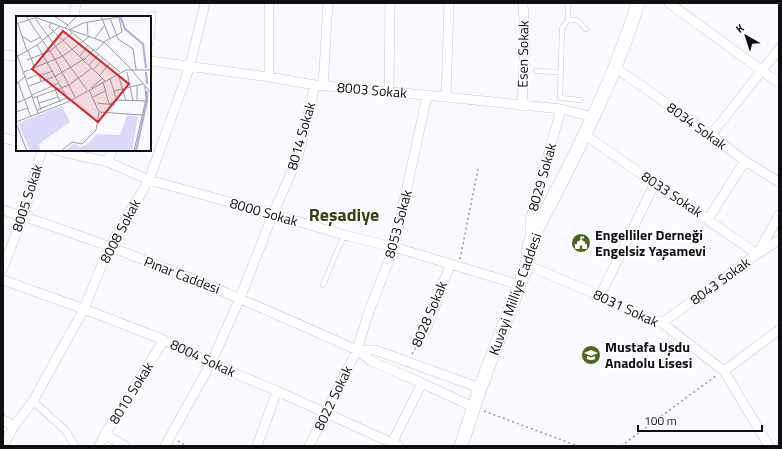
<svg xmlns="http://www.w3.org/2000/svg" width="782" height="449" viewBox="0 0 782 449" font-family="'Titillium Web',sans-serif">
<rect width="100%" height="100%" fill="#f9faff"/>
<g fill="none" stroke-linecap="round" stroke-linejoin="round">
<g stroke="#c8c9d1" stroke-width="5.5">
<path id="service" d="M568 3V20L562 28 560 98 580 100
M568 20H577L586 29
M536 71 560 72
M323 285 344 235"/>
</g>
<g stroke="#c8c9d1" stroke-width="8">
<path id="pedestrian" d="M150 42 152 15
M33 401 65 430 75 446"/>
</g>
<g stroke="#c8c9d1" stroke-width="10">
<path id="minor" d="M269 3V77
M669 3 779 83
M74 17 76 3
M3 55 17 56
M150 61 269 77 315 85 446 97 561 109 594 117
M616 68 711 135 745 161 779 182
M323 86 328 3
M389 92 390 3
M446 97 449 3
M522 106 525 40 523 3
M585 135 757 254
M711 135 779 49
M3 138 17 141
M55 150 108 162 149 180 273 214 344 235 394 247 520 285
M108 162 112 150
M3 210C124 248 241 298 357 350L371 361 422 383 473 407
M708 219 745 161
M530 241V221L561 109
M758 253 779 215
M527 265 600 296 662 323 724 371 769 446
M3 268 23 216 42 150
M3 280 84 309 164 340 211 363 277 391 399 446
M600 296 655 183
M662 323 757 254 779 240
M426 330 450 265
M357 350H375L480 388
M724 371 779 330
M3 420 14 426
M105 434 125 446
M392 443 422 383
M3 446 14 426 33 401 84 309 109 247 149 180 190 66 205 3
M99 446 105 434 164 340
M165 446 211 363 240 298 273 214 298 157 315 85
M257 446 277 391
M309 446 357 350 368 314 394 247 427 96"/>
</g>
<g stroke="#c8c9d1" stroke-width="14">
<path id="secondary" d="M461 446 480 388 527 265 529 245C569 166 612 88 638 3"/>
</g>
<path stroke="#98999d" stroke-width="1.5" stroke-dasharray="2 3" stroke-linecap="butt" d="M460 259 478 169
M412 354 422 337
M484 411 578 446
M178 441 187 446
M621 446 717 375"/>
<use href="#service" stroke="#fff" stroke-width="4.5"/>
<use href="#pedestrian" stroke="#fff" stroke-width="7"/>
<use href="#minor" stroke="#fff" stroke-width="9"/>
<use href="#secondary" stroke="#fff" stroke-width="13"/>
</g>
<defs>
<g id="civic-disc" transform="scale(1)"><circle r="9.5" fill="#4b681c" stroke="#fff"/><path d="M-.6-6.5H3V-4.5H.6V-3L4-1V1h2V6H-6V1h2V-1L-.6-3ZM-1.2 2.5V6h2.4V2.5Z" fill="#fff"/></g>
<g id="school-disc" transform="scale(1)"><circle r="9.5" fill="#4b681c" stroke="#fff"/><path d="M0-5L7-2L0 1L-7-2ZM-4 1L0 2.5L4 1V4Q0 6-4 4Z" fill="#fff"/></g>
</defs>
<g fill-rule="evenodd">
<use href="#civic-disc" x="581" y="243"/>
<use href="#school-disc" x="591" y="355"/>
</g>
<g text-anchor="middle" stroke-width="3" stroke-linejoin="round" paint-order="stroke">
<g font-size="14" fill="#0f0f12" stroke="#fff">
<text transform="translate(523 54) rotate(-89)" y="5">Esen Sokak</text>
<text transform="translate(372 90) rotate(5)" y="5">8003 Sokak</text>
<text transform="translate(697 126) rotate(36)" y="5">8034 Sokak</text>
<text transform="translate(301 136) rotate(-74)" y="5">8014 Sokak</text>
<text transform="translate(542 177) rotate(-74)" y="5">8029 Sokak</text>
<text transform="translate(672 194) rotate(34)" y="5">8033 Sokak</text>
<text transform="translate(27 198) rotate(-72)" y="5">8005 Sokak</text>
<text transform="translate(264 212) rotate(16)" y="5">8000 Sokak</text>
<text transform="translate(398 224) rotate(-75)" y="5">8053 Sokak</text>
<text transform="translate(120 231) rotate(-62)" y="5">8008 Sokak</text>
<text transform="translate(182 275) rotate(21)" y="5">Pınar Caddesi</text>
<text transform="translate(720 281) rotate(-36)" y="5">8043 Sokak</text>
<text transform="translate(515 294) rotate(-70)" y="5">Kuvayi Milliye Caddesi</text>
<text transform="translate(626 308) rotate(25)" y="5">8031 Sokak</text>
<text transform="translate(429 314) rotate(-67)" y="5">8028 Sokak</text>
<text transform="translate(203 358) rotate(25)" y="5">8004 Sokak</text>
<text transform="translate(131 393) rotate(-58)" y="5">8010 Sokak</text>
<text transform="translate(333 398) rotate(-64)" y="5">8022 Sokak</text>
</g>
<g font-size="14" font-weight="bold" fill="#0f0f12" stroke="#fff" text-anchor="start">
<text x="595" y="240">Engelliler Derneği<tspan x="595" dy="16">Engelsiz Yaşamevi</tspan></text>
<text x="605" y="352">Mustafa Uşdu<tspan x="605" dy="16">Anadolu Lisesi</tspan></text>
</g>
<g font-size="18" font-weight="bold" fill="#314511" stroke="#fff">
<text x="344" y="221">Reşadiye</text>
</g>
</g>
<g transform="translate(16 16)">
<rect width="135" height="135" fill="#f9faff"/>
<path d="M111 99 122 100 116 135H48L58 128 64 131 71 128 81 118 104 119Z" fill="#d9daf9"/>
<path d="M46 90 54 106 23 128 25 135H14L2 107Z" fill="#d9daf9"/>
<path fill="none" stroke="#acade0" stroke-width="2" d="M104 0 109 13 127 28 130 52M130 56 131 68M120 135 131 85V75"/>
<path fill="none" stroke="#9b9ca0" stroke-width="1" d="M10 0 39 43 59 81M16 0 88 26 114 52M38 0 52 9M85 0 94 23M103 1 67 7 53 14 104 56M19 2 32 20M94 2 102 23 117 33 120 53M35 7 33 11 89 65M71 7 72 19M0 8 18 2M2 8 11 35M49 12 61 0M6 20 15 26 25 21M32 20 71 74M79 22 88 10M21 29 53 85M12 35 19 52M80 35 88 26 106 16 103 1M0 36 22 97M64 40 72 29M0 41 21 29 44 10M11 44 34 35 56 17M68 44 78 33M73 49 83 38M114 52 135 77M78 53 88 42M8 56 47 40 74 20M111 56 117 85M102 58 110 85M84 59 94 47M23 60 37 55M11 63 23 58 25 66M94 63 101 85M2 66 15 101M87 66 93 88M0 68 10 60M121 69V85M13 70 40 60 68 43M38 70 44 86M75 72 87 62M98 75 127 68M16 79 43 67M21 81 25 94M77 81 89 75M17 82 53 69 76 52M0 87 17 80M23 87 42 81M81 87 99 89M93 88 102 84 129 85M21 94 51 82M0 96 12 92M83 96 126 99M0 106 52 86 110 54H135M0 107 11 135M45 135 56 126 66 128 80 114 83 96 73 74M118 135 130 83 129 70"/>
<path fill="#d62828" fill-opacity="0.15" stroke="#d62828" stroke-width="2" d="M47 15 113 68 82 106 16 53Z"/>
<rect width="135" height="135" fill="none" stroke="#0f0f12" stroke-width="2"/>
</g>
<rect width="782" height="449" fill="none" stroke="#0f0f12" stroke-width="8"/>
<g transform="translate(746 36) rotate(321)" stroke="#ffffff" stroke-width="3" paint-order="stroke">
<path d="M0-3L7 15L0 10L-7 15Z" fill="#0f0f12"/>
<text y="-6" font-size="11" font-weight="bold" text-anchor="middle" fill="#0f0f12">K</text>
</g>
<path d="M638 425v6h124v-6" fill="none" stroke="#0f0f12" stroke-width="2"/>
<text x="644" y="425" font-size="12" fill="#0f0f12" stroke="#ffffff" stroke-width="3" paint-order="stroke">100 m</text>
</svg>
